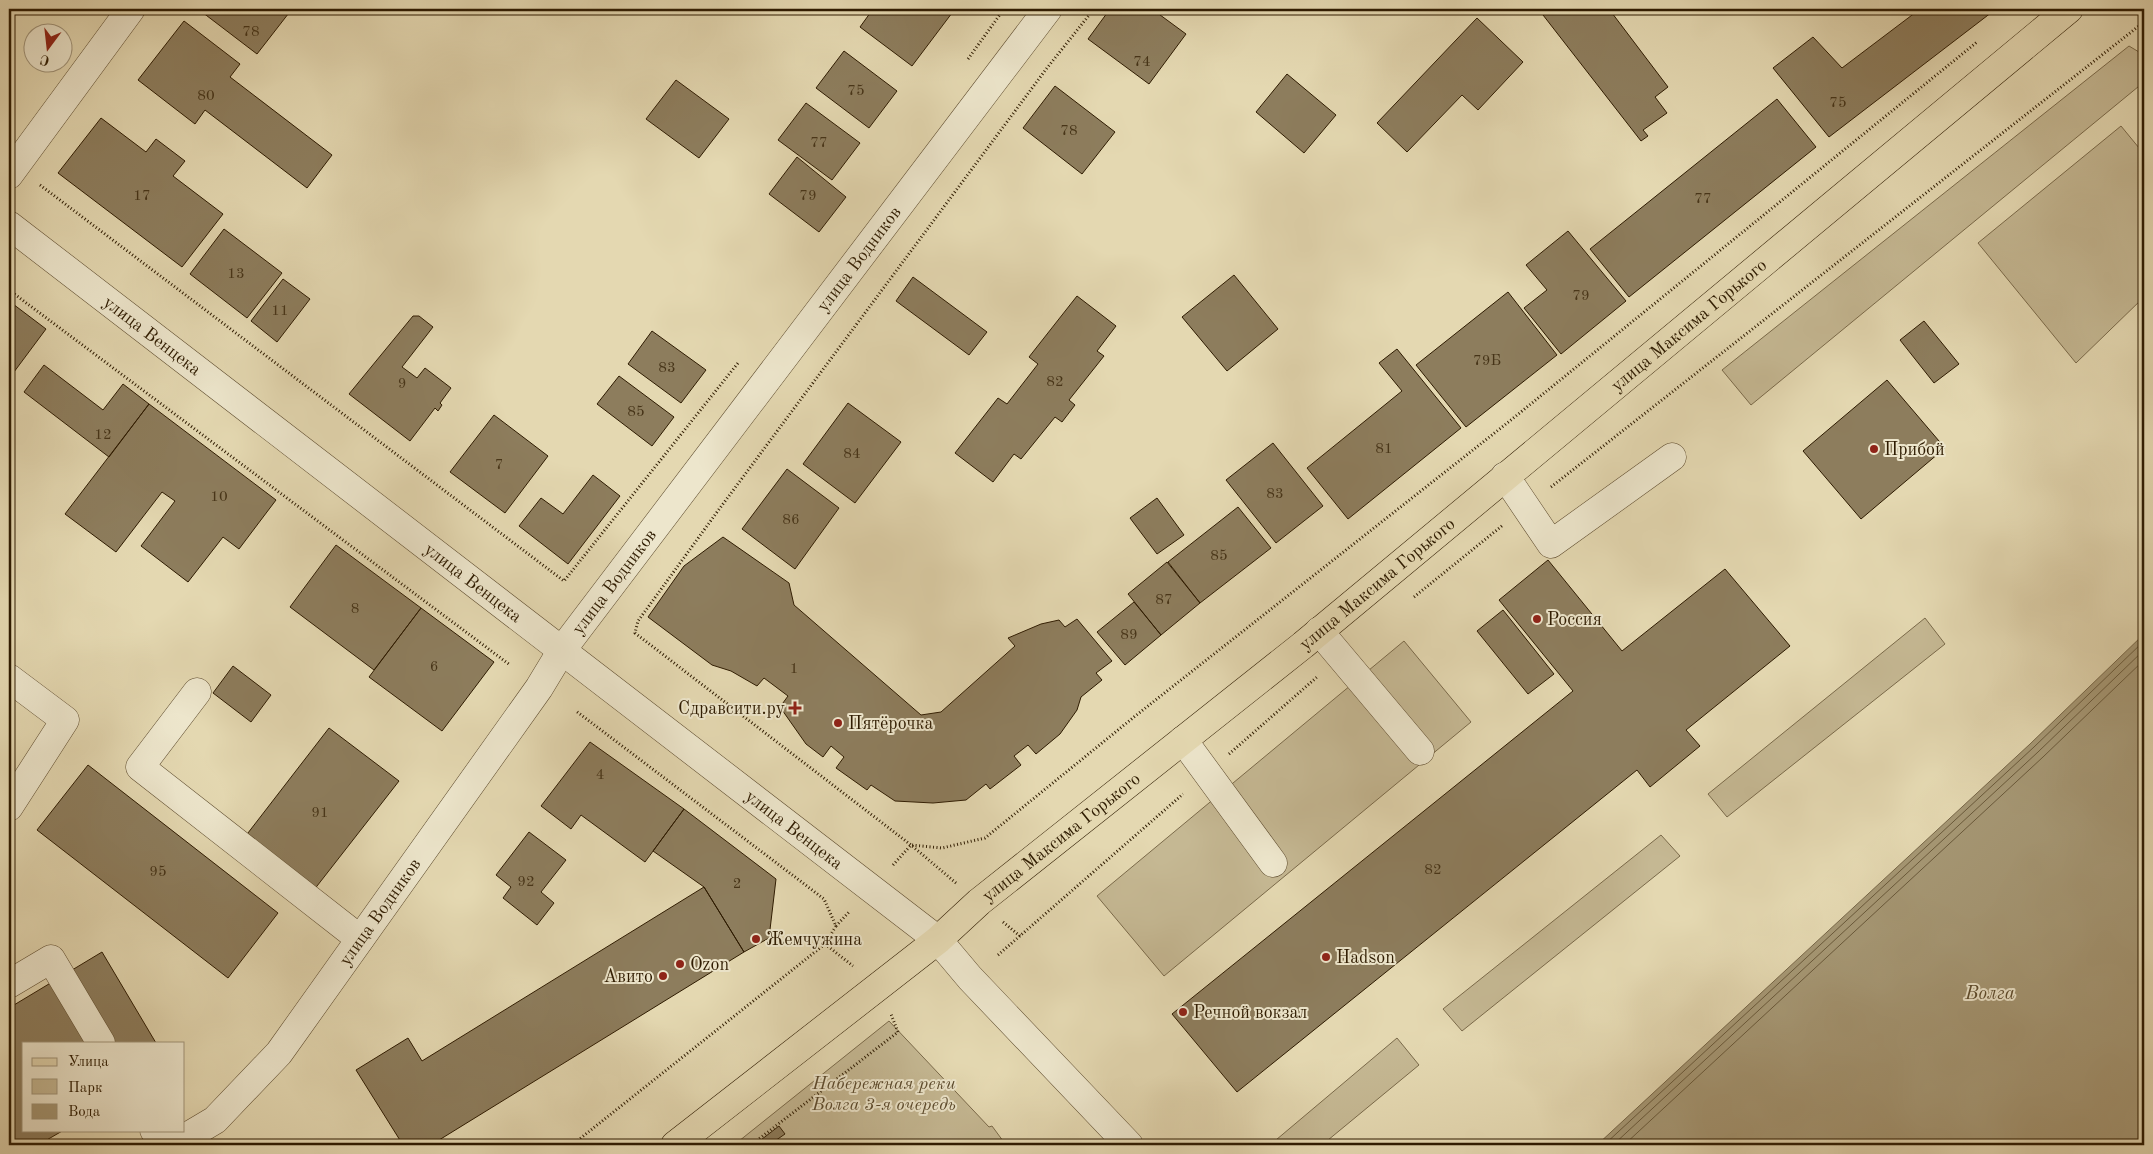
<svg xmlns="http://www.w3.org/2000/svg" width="2153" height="1154" viewBox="0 0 2153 1154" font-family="'Old Standard TT',serif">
<rect width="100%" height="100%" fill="#e4d8b1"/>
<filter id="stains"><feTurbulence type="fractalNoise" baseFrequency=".004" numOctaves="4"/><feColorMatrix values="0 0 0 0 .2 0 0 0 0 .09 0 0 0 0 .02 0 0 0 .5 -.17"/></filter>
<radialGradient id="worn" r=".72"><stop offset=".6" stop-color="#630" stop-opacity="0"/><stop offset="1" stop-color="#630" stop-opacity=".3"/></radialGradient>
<path fill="#c5b893" stroke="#7a6a4a" d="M2129 46 2144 55V82L1751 405 1722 370Z
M2121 126 2144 154V237L2140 244 2143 298 2076 363 1978 243Z
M1925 618 1945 644 1727 817 1708 794Z
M1404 641 1471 722 1164 976 1097 896Z
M1661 835 1680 856 1462 1031 1443 1009Z
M889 1021 989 1127 992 1126 1006 1145H734Z
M1397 1038 1419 1065 1322 1145H1270Z"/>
<path fill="#a69875" stroke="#766647" d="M2144 634V1145H1597L2030 744Z"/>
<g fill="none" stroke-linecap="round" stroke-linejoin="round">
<path stroke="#6a5a3b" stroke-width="1" d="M1604 1145 2034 747 2144 641
M1613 1145 2038 752 2144 650
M1624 1145 2043 757 2144 660"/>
</g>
<path fill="#8d7d5d" stroke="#2e1b01" d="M198 9H292L257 54Z
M873 9H955L912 66 860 27Z
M1110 9H1152L1186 34 1149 84 1088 39Z
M1551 9H1609L1668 87 1655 97 1667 113 1643 130 1648 136 1641 141 1543 15Z
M1920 9H1996L1829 137 1773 68 1813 37 1842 68Z
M1477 18 1523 62 1478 110 1462 95 1407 152 1377 123Z
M184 21 240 64 230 77 332 155 307 188 205 110 195 124 138 80Z
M844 51 897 91 869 128 816 88Z
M1287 74 1336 115 1304 153 1256 112Z
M676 80 729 119 699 158 646 119Z
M1055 86 1115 132 1082 174 1023 128Z
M1777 99 1816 147 1629 297 1590 249Z
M806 103 860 143 832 180 778 140Z
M101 118 146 152 156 139 185 161 173 176 223 214 182 267 58 173Z
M797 157 846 197 819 232 769 194Z
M224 229 282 273 247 318 190 274Z
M1568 231 1626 301 1561 354 1524 308 1547 290 1526 265Z
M1234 275 1278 329 1227 371 1182 317Z
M913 277 987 332 969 355 896 301Z
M283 279 310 299 277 342 251 321Z
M1508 292 1557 355 1466 427 1416 365Z
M1077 296 1116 326 1097 351 1104 356 1069 400 1075 405 1062 422 1055 417 1021 459 1014 454 993 482 955 453 998 398 1007 404 1038 364 1029 357Z
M9 301 46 329 11 376 9 374Z
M413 316H419L433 327 402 367 417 378 425 368 451 388 440 403 442 405 438 411 435 408 410 441 349 394Z
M1924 321 1959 364 1934 383 1900 340Z
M652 331 706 370 681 403 628 364Z
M1397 349 1461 428 1348 519 1307 468 1402 391 1379 363Z
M44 365 103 410 123 384 149 404 109 457 24 392Z
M619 376 674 417 652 446 597 404Z
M1887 380 1945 448 1861 519 1803 451Z
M848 403 901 442 855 503 803 464Z
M149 404 276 500 239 549 223 537 188 582 141 546 175 501 162 492 116 552 65 514Z
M494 415 548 456 505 513 450 472Z
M1273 443 1323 506 1276 543 1226 480Z
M787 469 839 508 795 569 742 529Z
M593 475 620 496 568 564 519 526 541 498 563 514Z
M1157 498 1184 535 1157 554 1130 518Z
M1238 507 1271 548 1200 603 1168 562Z
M723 537 789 583 794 605 921 715 941 712 1015 646 1008 638 1041 624 1059 620 1065 627 1077 619 1112 661 1096 673 1102 680 1081 697 1077 710 1060 734 1036 754 1028 745 1014 756 1021 765 990 789 986 784 966 800 933 803 895 801 871 785 867 790 836 768 844 757 831 746 823 757 806 744 780 707 788 696 764 678 757 686 731 671 712 665 648 617 684 566Z
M336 545 421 608 374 670 290 607Z
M1548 560 1622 651 1725 569 1790 646 1686 730 1700 746 1650 787 1637 770 1237 1092 1172 1014 1573 691 1499 600Z
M1167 562 1200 603 1161 635 1128 594Z
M1134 602 1161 635 1125 665 1097 632Z
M421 608 494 662 442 731 369 677Z
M1503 610 1554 674 1528 694 1477 631Z
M233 666 271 695 251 722 213 693Z
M329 728 399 781 310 895 241 842Z
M590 742 684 809 645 862 581 815 571 829 541 806Z
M88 765 278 913 228 978 37 830Z
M684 809 776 879 769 938 744 952 704 887 653 851Z
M529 832 566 860 541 892 554 903 537 925 503 898 511 887 496 875Z
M704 887 744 952 431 1145H403L356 1070 408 1038 422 1061Z
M102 952 156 1043H24V1130H64L38 1145H9V1008Z
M779 1126 785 1134 769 1145H759L757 1143Z"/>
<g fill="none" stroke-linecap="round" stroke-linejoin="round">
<g stroke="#5c4a2d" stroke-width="29">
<g id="minor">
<path d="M9 175 131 9"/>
<path id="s1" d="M9 225 938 940 970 978 1129 1145"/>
<path d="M1505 476 1551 544 1672 457"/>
<path d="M1319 631 1420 751"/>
<path d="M9 678 65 720 9 807"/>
<path d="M197 692 140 767 360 939"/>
<path d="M1183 740 1273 863"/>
<path d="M9 984 51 959 101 1043"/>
<path d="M154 1130 163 1145"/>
<path id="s2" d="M173 1145 215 1120 279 1053 539 688 562 650 1048 9"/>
</g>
</g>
<g stroke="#2e1b01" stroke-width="29">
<g id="major">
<path id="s3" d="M675 1145 938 940 979 902 1303 645 2069 9"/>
</g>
</g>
<path stroke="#2e1b01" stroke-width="3" stroke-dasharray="1 2.5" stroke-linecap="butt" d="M968 59 1004 9
M40 185 564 581 738 363
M9 290 510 665
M1551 487 2144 22
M1414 597 1503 525
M1229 754 1317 677
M893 865 911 845 942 848 985 838 1134 717 1511 420 1977 42
M956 883 911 845 635 633 638 621 720 508 1047 68 1094 9
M1003 922 1020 936
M836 926 849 912
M825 944 853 966
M998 955 1183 794
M572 1145 825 944 836 926 824 899 576 711
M751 1145 898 1032 891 1014"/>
<use href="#minor" stroke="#ede6cc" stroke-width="28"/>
<use href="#major" stroke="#e4d8b1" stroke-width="28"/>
</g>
<g fill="#8f2418" stroke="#ede6cc" stroke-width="2">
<circle cx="1874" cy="449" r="5"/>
<circle cx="1537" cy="619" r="5"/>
<path d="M792.5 700.5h5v5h5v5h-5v5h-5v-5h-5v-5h5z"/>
<circle cx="838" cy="723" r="5"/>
<circle cx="756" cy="939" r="5"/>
<circle cx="1326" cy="957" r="5"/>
<circle cx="680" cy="964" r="5"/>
<circle cx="663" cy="976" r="5"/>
<circle cx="1183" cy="1012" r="5"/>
</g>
<g text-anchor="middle" stroke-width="4" stroke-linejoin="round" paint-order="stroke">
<g font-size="15" fill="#463418">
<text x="251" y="36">78</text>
<text x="1142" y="66">74</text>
<text x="856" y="95">75</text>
<text x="206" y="100">80</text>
<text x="1838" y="107">75</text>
<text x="1069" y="135">78</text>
<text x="819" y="147">77</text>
<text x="142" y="200">17</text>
<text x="808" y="200">79</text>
<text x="1703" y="203">77</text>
<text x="236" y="278">13</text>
<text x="1581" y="300">79</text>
<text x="280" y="315">11</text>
<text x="1487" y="365">79Б</text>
<text x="667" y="372">83</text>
<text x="1055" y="386">82</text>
<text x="402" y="388">9</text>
<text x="636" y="416">85</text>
<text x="103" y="439">12</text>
<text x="1384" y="453">81</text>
<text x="852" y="458">84</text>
<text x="499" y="469">7</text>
<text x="1275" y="498">83</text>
<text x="219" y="501">10</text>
<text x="791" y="524">86</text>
<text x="1219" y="560">85</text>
<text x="1164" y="604">87</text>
<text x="355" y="613">8</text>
<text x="1129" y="639">89</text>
<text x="434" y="671">6</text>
<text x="794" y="673">1</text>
<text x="600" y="779">4</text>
<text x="320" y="817">91</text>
<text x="1433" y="874">82</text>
<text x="158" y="876">95</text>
<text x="526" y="886">92</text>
<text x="737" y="888">2</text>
</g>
<g font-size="18" fill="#2e1b01" stroke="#ede6cc">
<text dy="6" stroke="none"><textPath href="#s2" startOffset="1125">улица Водников</textPath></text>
<text dy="6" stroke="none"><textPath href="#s3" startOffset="1304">улица Максима Горького</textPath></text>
<text dy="6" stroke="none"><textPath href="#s1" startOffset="181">улица Венцека</textPath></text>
<text dy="6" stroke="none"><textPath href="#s1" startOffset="586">улица Венцека</textPath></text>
<text dy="6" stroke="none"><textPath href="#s2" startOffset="720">улица Водников</textPath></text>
<text dy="6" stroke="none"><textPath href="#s3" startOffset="899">улица Максима Горького</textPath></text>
<text dy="6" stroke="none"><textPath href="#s1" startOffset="991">улица Венцека</textPath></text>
<text dy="6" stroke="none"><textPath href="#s3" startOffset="494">улица Максима Горького</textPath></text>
<text dy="6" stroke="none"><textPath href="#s2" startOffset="315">улица Водников</textPath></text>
</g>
<g font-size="18" fill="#2e1b01" stroke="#ede6cc" text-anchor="start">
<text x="1884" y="455">Прибой</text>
<text x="1547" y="625">Россия</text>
<text x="785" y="714" text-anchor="end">Сдравсити.ру</text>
<text x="848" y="729">Пятёрочка</text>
<text x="766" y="945">Жемчужина</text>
<text x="1336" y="963">Hadson</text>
<text x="690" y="970">Ozon</text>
<text x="653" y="982" text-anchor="end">Авито</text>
<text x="1193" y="1018">Речной вокзал</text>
</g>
<g font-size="18" font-style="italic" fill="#5b4a2d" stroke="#ede6cc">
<text x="884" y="1089">Набережная реки<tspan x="884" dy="21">Волга 3-я очередь</tspan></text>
</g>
<g font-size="19" font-style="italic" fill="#5e4d2f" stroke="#ede6cc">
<text x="1990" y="999">Волга</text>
</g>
</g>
<rect width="2153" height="1154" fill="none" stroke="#e4d8b1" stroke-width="30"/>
<rect x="10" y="10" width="2133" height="1134" fill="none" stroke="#2e1b01" stroke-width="2.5"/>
<rect x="15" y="15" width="2123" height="1124" fill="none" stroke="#2e1b01"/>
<rect x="22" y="1042" width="162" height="90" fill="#ede6cc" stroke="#a1957b"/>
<rect x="32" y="1058" width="25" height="8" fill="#e4d8b1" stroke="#a1957b"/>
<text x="68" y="1066" font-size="15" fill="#2e1b01">Улица</text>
<rect x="32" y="1079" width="25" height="15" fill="#c5b893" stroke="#a1957b"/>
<text x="68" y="1092" font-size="15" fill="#2e1b01">Парк</text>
<rect x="32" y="1104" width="25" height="15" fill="#a69875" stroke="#a1957b"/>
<text x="68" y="1116" font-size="15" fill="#2e1b01">Вода</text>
<g transform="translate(48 48) rotate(195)"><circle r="24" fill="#ede6cc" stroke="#a1957b"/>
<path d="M0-4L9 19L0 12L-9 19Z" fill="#8f2418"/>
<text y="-8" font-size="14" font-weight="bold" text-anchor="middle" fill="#2e1b01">С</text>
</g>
<rect width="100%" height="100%" filter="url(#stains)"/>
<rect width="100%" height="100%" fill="url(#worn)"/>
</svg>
